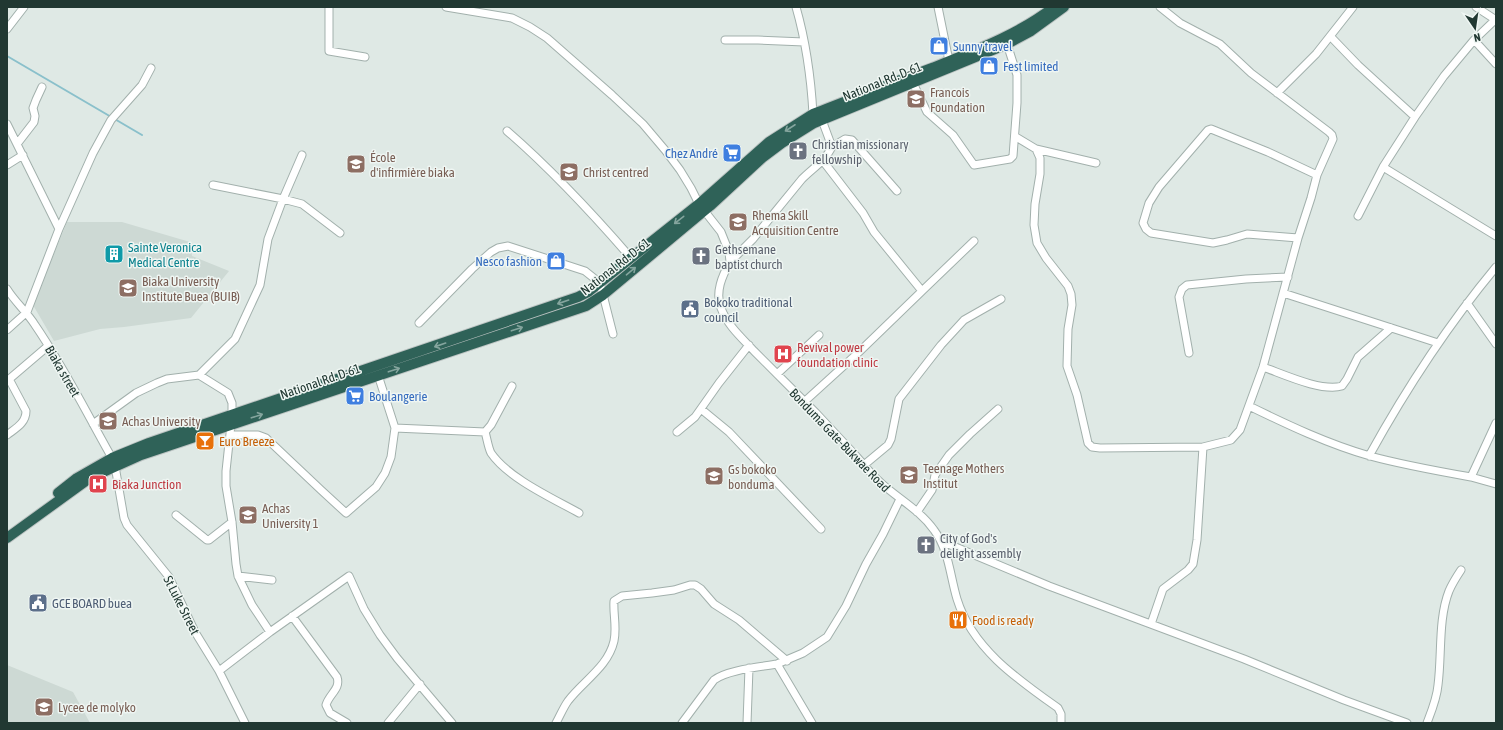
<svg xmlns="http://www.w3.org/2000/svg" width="1503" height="730" viewBox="0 0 1503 730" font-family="'Asap Condensed',sans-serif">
<rect width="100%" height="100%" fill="#dfe9e5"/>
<path fill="#cdd9d4" d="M67 222H122L190 242 192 256 229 271 191 318 124 327 100 329 54 341 33 305Z
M7 665 73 692 90 723H7Z"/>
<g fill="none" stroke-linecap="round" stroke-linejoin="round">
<path stroke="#8ac0cb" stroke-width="2" d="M7 56 142 135"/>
<g stroke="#a2b0ac" stroke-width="9">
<path id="minor" d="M329 7V51L365 57
M446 7 512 18 530 27 547 38 612 95 643 124 665 150 680 170 691 188 699 204 721 232 729 252 730 262C722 276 715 292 721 308 727 325 742 338 754 351 775 372 795 392 816 413 830 428 844 443 857 457 865 466 872 475 880 482 897 498 920 510 934 530 949 550 950 576 957 599 972 648 1017 679 1058 708L1061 714V723
M796 7C806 42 811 78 813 114
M938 7 949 61
M1476 7 1496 20
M7 29 24 7
M1331 37 1358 65 1415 117
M725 40H758L804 42
M1474 40 1496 64
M913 83 927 112 953 135 974 165 1010 159 1013 156 1017 103V75L1007 44
M1277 93 1316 54 1353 7
M7 124 59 229
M507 131C552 170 592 213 631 258
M1016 137 1036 149 1040 158V174L1035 204 1034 225 1037 243 1046 258 1068 286 1071 294 1072 305 1068 329 1067 366 1077 395 1088 443 1092 447 1100 448 1203 447
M17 144 34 122 35 116 33 108 36 100 42 87
M832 147 845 139 852 140 897 191
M1036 149 1096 163
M7 165 23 155
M1383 167 1496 236
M213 185 283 199 302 204 340 233
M1358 216 1383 167 1415 117 1444 76 1474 40 1496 19
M1298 238 1247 234 1227 240 1213 243 1151 233 1146 229 1143 223 1149 203 1159 187 1208 130 1211 129 1268 152 1317 175
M730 262 753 239 802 179C813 168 825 161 832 147L822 120
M7 289C15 302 27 312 35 325 64 367 87 414 112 458L115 466 124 518 127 525 169 577 195 632 219 671 245 723
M922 291 974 241
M1283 293 1438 343
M1467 303 1496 344
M419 323 472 269 491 252 498 248 508 246 585 271 600 283 613 334
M7 330 27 312 59 229 93 153 111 120 142 85 151 68
M1189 353 1179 297 1182 289 1187 285 1246 279 1288 277
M1263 367C1283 374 1321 392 1342 386L1347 379 1358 357 1391 328
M777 374 819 335
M199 375 235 339 260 285 268 239 283 199 302 155
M7 381 48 346
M804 402 859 352 922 291 874 232 863 213 823 161
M1249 406C1288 425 1328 444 1370 456 1403 465 1437 471 1471 477
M701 409 729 432 821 529
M1496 423 1471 477 1496 484
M93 424 136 393 157 383 167 379 199 375 228 393 232 403V415L226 471V486L232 522 236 564 238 576 252 605 270 632 349 576 364 609 380 635 397 658 452 723
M395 428 485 432 491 425 512 386
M485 432C487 438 488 447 491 453 508 478 552 498 579 513
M677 432 695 417 719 383 749 345
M7 435C16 428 26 423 26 411L9 379
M231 435H258L266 438 321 490 346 513 376 487 385 473 391 457 395 428 378 375
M1369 456C1406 389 1447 326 1496 267
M864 465 888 445 891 439 899 399 941 345 964 320 1001 299
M917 512 932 490 935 475 949 455 970 434 998 409
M176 515 207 540H209L232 522
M941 541 1049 586 1244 659 1344 700 1407 723
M238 576 272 580
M292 616 337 677C341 689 329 694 326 705L330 713 347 723
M1151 624 1163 589 1188 570 1193 564 1197 540 1203 447 1231 440 1240 430 1263 367 1298 238 1311 198 1317 175 1333 139 1332 135 1329 132 1251 73 1220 44 1180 23 1160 7
M219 671 270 632
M388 723 420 684
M556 723C560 716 563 708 568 701 583 681 608 667 614 641 617 627 613 614 614 601L622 596 652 593 674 590 690 585H695L701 589 714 604 739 620 787 661
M682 723 714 680C727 670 760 667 777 664
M747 723 749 668
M812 723 777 664 803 653 827 637 846 606 866 564 883 534 900 499
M1427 723C1432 710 1437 698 1438 685 1442 655 1438 619 1449 591 1452 584 1457 576 1461 570"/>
</g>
<g stroke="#bcc3c2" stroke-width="12">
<path id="highway" d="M58 493 77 478 112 458 149 443 578 297 588 292 699 204 769 142 813 114C852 99 892 83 932 68 974 51 1018 35 1054 7
M7 538 90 478 141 455 586 306 603 295 710 206 762 158 782 143 814 123 1007 44 1031 31 1064 7"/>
</g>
<use href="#minor" stroke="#fff" stroke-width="7"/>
<use href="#highway" stroke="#2f6258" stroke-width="10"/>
</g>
<defs><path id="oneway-shaft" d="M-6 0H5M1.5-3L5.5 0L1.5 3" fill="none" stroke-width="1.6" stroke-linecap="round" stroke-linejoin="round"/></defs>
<g stroke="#85a59e">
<use href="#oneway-shaft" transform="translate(790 128) rotate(147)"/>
<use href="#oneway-shaft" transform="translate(679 220) rotate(142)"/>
<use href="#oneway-shaft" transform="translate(631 271) rotate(-40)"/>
<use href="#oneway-shaft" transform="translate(563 302) rotate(161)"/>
<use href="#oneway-shaft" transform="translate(517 329) rotate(-18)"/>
<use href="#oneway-shaft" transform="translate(440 345) rotate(161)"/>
<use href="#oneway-shaft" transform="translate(394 370) rotate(-18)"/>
<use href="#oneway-shaft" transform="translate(257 416) rotate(-18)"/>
</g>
<defs>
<g id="shop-square" transform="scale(1)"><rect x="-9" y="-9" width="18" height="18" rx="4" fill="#3f7fe0" stroke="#eff6f3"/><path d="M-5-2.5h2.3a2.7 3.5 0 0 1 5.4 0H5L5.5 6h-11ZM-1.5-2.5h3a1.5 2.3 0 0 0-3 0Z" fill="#fff"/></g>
<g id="school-square" transform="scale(1)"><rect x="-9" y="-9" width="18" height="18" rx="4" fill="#8d6e63" stroke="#eff6f3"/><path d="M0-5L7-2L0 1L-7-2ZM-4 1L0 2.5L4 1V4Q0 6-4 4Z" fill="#fff"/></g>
<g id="church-square" transform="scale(1)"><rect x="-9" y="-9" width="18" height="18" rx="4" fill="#6b7280" stroke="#eff6f3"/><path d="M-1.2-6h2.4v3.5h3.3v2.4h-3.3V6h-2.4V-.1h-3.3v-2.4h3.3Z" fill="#fff"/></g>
<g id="supermarket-square" transform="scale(1)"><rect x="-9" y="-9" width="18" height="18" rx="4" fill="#3f7fe0" stroke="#eff6f3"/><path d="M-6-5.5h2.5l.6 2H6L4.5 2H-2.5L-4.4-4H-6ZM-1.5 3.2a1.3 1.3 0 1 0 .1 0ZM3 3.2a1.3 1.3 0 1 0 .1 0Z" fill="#fff"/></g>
<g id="university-square" transform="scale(1)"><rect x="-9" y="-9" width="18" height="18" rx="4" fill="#8d6e63" stroke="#eff6f3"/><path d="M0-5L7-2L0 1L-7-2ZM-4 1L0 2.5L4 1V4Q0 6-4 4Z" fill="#fff"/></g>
<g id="building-square" transform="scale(1)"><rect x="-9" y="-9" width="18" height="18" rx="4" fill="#0f9aa8" stroke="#eff6f3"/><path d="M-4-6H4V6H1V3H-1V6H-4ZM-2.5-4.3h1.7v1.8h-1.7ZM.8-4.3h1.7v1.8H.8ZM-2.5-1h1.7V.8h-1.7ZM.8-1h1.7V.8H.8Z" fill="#fff"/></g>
<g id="civic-square" transform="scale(1)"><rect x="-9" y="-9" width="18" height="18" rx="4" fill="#5c6f8a" stroke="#eff6f3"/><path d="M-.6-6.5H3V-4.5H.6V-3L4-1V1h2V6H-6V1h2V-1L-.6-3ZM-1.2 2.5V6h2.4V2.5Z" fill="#fff"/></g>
<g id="hospital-square" transform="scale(1)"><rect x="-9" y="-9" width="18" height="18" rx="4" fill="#e0444e" stroke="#eff6f3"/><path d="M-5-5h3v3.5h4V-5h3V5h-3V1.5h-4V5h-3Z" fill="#fff"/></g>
<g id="bar-square" transform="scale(1)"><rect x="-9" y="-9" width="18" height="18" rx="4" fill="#e8710a" stroke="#eff6f3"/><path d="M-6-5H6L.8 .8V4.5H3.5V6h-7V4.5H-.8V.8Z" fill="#fff"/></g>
<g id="restaurant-square" transform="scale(1)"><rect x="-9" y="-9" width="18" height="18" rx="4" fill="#e8710a" stroke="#eff6f3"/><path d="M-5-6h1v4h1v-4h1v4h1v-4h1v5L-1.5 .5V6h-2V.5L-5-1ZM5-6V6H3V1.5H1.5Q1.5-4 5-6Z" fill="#fff"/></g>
</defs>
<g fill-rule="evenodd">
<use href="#shop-square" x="939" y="46"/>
<use href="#shop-square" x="989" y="66"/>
<use href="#school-square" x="916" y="99"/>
<use href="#church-square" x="798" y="151"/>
<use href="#supermarket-square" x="732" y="153"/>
<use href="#university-square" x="356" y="164"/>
<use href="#school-square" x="569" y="172"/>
<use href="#university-square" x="738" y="222"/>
<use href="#building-square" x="114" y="254"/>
<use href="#church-square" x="701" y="256"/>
<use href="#shop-square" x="556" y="261"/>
<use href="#university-square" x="128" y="288"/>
<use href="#civic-square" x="690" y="309"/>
<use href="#hospital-square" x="783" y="354"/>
<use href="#supermarket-square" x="355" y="396"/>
<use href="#school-square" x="108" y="421"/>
<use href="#bar-square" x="205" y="441"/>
<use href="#school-square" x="909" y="475"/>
<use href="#school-square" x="714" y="476"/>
<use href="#hospital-square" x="98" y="484"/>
<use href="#school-square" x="248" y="515"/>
<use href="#church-square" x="926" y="545"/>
<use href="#civic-square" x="38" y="603"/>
<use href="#restaurant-square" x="958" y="620"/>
<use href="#school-square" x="44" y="707"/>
</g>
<g text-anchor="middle" stroke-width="3" stroke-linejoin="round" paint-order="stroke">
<g font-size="13" fill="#366cbe" stroke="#eff6f3" text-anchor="start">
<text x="953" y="51">Sunny travel</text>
<text x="1003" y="71">Fest limited</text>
<text x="718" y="158" text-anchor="end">Chez André</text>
<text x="542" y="266" text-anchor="end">Nesco fashion</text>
<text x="369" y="401">Boulangerie</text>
</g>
<g font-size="13" fill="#213832" stroke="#eff6f3">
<text transform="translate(882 81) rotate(-22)" y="5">National Rd. D-61</text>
<text transform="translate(615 266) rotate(-38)" y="5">National Rd. D-61</text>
<text transform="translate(63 371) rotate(60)" y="5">Biaka street</text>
<text transform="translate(320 381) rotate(-19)" y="5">National Rd. D-61</text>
<text transform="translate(840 440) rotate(46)" y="5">Bonduma Gate-Bukwae Road</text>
<text transform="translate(182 605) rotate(63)" y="5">St Luke Street</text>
</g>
<g font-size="13" fill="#785e54" stroke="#eff6f3" text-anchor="start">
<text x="930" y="97">Francois<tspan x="930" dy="15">Foundation</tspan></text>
<text x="370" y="162">École<tspan x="370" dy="15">d'infirmière biaka</tspan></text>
<text x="583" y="177">Christ centred</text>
<text x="752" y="220">Rhema Skill<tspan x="752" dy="15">Acquisition Centre</tspan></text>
<text x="142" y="286">Biaka University<tspan x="142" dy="15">Institute Buea (BUIB)</tspan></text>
<text x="122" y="426">Achas University</text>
<text x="923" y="473">Teenage Mothers<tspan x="923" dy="15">Institut</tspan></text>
<text x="728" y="474">Gs bokoko<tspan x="728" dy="15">bonduma</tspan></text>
<text x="262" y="513">Achas<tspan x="262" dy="15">University 1</tspan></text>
<text x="58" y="712">Lycee de molyko</text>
</g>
<g font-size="13" fill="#5b616d" stroke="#eff6f3" text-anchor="start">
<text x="812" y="149">Christian missionary<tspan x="812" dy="15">fellowship</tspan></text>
<text x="715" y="254">Gethsemane<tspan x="715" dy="15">baptist church</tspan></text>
<text x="940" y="543">City of God's<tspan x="940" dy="15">delight assembly</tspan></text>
</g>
<g font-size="13" fill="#0d838f" stroke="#eff6f3" text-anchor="start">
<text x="128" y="252">Sainte Veronica<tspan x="128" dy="15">Medical Centre</tspan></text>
</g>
<g font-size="13" fill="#4e5e75" stroke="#eff6f3" text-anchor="start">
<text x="704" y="307">Bokoko traditional<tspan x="704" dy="15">council</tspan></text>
<text x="52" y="608">GCE BOARD buea</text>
</g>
<g font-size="13" fill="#be3a42" stroke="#eff6f3" text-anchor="start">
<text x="797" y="352">Revival power<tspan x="797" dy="15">foundation clinic</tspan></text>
<text x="112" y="489">Biaka Junction</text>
</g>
<g font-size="13" fill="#c56008" stroke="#eff6f3" text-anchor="start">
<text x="219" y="446">Euro Breeze</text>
<text x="972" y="625">Food is ready</text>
</g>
</g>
<rect width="1503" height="730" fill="none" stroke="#213832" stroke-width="16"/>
<g transform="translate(1475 28) rotate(167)" stroke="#eff6f3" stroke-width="3" paint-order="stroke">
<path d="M0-3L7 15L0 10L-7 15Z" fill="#213832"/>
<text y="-6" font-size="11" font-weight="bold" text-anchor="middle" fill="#213832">N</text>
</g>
</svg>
